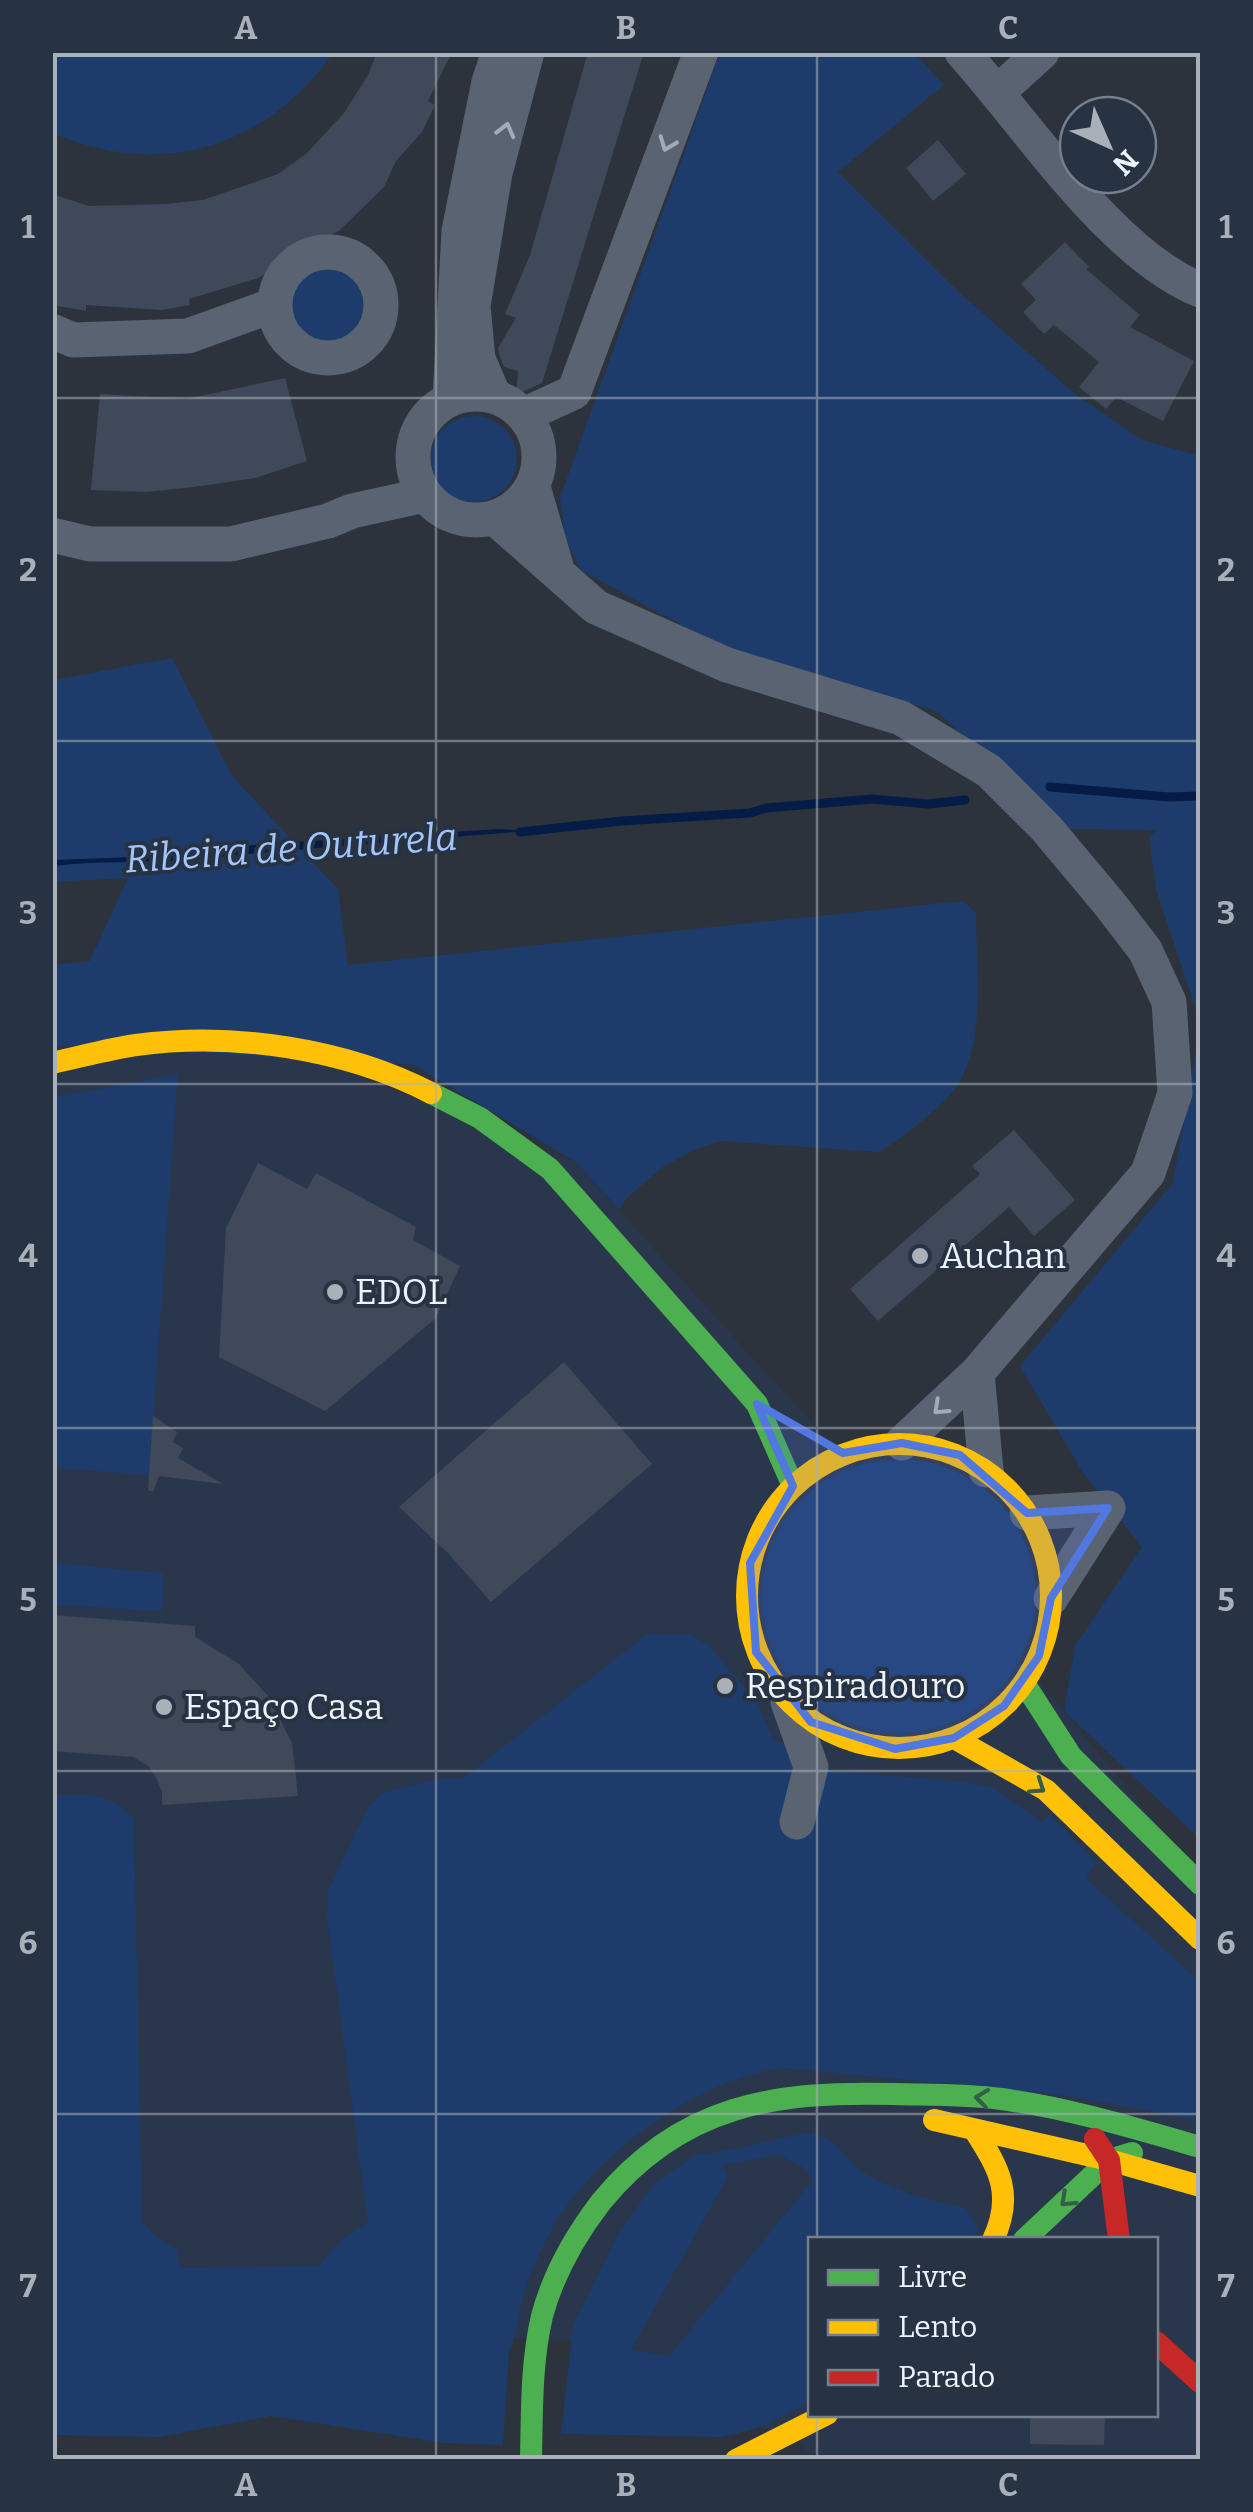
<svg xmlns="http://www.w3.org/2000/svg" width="1253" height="2512" viewBox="0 0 1253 2512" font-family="Bitter,serif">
<rect width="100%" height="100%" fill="#2d333c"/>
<path fill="#2a364b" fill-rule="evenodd" d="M219 1021 574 1161 822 1434 844 1454 1064 1711 1200 1877V2459L832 2460 820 2454 798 2453 804 2447 569 2340 516 2338 147 2343 128 1829 53 1818V1045ZM810 2240H1156V2414H810Z"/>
<path fill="#1d3c6c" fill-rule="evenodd" d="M52 53 53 52 333 53C267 148 159 180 53 133Z
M720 53H914L944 85 838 172 960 293 1075 394 1142 440 1200 456V1021L1156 889 1149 838 1157 830 1070 829 936 711 713 646 680 624 582 571 565 539 560 498Z
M288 304a40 40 0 1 1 80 0a40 40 0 1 1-80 0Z
M431 459a43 43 0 1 1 86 0a43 43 0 1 1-86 0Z
M172 658 232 776 338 889 348 965 963 901 976 913C976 966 986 1033 960 1081 949 1102 900 1140 879 1152L720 1141 694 1150 661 1168 625 1200 620 1210 574 1161 414 1065 53 1045V965L90 961 128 878 53 882V680Z
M1200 1029V1839L1064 1711 1075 1646 1142 1547 1083 1473 1020 1366 1173 1183Z
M178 1074 149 1475 53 1468 52 1098Z
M762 1596a137 137 0 1 1 274 0a137 137 0 1 1-274 0Z
M52 1563 163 1573 162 1611 53 1605Z
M647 1634H691L710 1647 757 1702 773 1739 831 1771 959 1781 992 1787 1042 1822 1050 1815 1096 1862 1086 1878 1200 1982V2121L1072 2096 785 2068C696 2077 582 2162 545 2243 539 2256 531 2271 526 2285 519 2307 519 2330 509 2352L503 2445 444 2443 271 2416 159 2437 53 2435 52 1795C84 1793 113 1794 134 1819L142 2221 157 2238 177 2250 180 2268 318 2266 344 2237 368 2223 327 1917 328 1891 369 1806 383 1793 442 1778H464Z
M809 2132C844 2141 841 2158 866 2174 896 2192 931 2201 965 2208L979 2229 971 2239 810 2240V2402L764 2426 723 2437 561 2434 573 2326 619 2233 653 2185 696 2154 714 2153ZM780 2155 804 2168 813 2180 669 2356 631 2350 728 2176 722 2165Z"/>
<path fill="#051c46" d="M499 829 529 831C419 840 308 848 199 859 150 864 101 860 53 866V860L185 855 236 846Z"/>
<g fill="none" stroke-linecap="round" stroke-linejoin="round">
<path stroke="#051c46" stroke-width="9" d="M1050 787 1169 797 1200 796
M520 832 622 821 750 813 766 808 872 799 928 804 965 800"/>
</g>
<path fill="#3f4959" d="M377 52H452L428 101 435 105 422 132 396 161 384 187 340 230 258 278 189 299 190 305 162 310 86 305V311L52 305V194L89 206 166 204 203 200 278 174 307 153 344 113 368 75Z
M588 52H644L542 383 516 395 518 371 504 367 499 354 498 348 516 318 505 314 530 255Z
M938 140 966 174 933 201 906 168Z
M1065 242 1089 267 1086 269 1140 315 1130 327 1194 361 1163 421 1116 397 1106 409 1079 387 1099 362 1054 325 1044 334 1023 312 1036 300 1021 284Z
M285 378 307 461 255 478 194 487 146 492 91 490 100 394 186 399Z
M1014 1130 1075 1200 1034 1236 1009 1207 878 1321 850 1289 980 1174 972 1166Z
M258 1163 307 1189 316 1173 416 1227 413 1240 460 1266 436 1318 325 1411 219 1357 226 1228Z
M564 1362 652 1464 491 1602 449 1554 399 1507Z
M153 1416 177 1432 173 1442 183 1448 178 1458 223 1484 159 1476 153 1492 148 1490Z
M52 1615 195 1626V1637L239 1664 268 1696 292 1743 298 1796 162 1805V1792L156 1777 148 1766 133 1757 52 1751Z
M1030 2414H1105L1104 2445 1030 2444Z"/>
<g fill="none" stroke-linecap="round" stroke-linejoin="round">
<path stroke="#5a6372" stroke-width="35" d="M962 52C1028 125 1110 253 1200 290
M997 93 1042 52
M275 305a53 53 0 1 1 106 0a53 53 0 1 1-106 0Z
M52 331 73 340 188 336 274 305
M413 457a63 63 0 1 1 126 0a63 63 0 1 1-126 0Z
M494 396 478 359 473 306 495 173 527 52
M450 399 459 231 489 82 499 52
M524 415 574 392 701 52
M533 487 558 573
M495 518 596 607 727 665 901 718 989 771 1046 828 1108 902 1145 950 1169 1002 1175 1093 1148 1173 977 1373 902 1443
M52 535 90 544H231L328 521 352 511 425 495
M977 1373 986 1470
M1027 1513 1108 1508
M1051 1598 1108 1508
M788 1702 811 1767 797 1822"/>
<path stroke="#4caf50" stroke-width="22" d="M431 1093 480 1118 550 1169 757 1404 793 1486
M1024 1683 1071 1756 1200 1884
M1024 2240 1109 2160 1132 2153
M531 2460C532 2412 531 2363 542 2316 553 2275 575 2236 601 2202 681 2104 776 2091 894 2094 930 2095 965 2094 1001 2099 1068 2108 1134 2128 1200 2147"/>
<path stroke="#ffc107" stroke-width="22" d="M52 1063C80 1057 108 1049 136 1045 233 1032 344 1048 431 1093
M747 1596a152 152 0 1 1 304 0a152 152 0 1 1-304 0Z
M954 1738 1046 1790 1200 1939
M934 2120 1109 2160 1200 2186
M975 2131C1000 2170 1014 2195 993 2240
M736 2460 827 2414"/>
<path stroke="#c62828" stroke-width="22" d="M1095 2139 1109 2160 1119 2240
M1156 2342 1200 2382"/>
</g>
<defs><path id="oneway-chevron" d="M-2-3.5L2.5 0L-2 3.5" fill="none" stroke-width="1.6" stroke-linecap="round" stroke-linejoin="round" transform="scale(2.5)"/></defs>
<g stroke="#a3abb8">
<use href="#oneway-chevron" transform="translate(506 130) rotate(-75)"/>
<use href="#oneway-chevron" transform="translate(667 144) rotate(111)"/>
<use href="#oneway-chevron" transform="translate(940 1408) rotate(137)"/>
</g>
<g stroke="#345e47">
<use href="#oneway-chevron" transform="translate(1038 1787) rotate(34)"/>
<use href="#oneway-chevron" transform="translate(982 2098) rotate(-173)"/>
<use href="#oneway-chevron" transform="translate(1067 2200) rotate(137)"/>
</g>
<path fill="#5177e1" fill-opacity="0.2" stroke="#5177e1" stroke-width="8" stroke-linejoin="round" d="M757 1404 843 1453 902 1443 960 1455 1027 1513 1108 1508 1051 1598 1039 1656 1004 1706 954 1738 895 1749 811 1722 756 1652 750 1563 793 1486Z"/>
<path fill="none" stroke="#a9b0b9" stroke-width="2.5" stroke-opacity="0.55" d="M436 52V2460M817 52V2240M52 398H1200M52 741H1200M52 1084H1200M52 1428H1200M52 1771H1200M52 2114H1200M817 2414V2460"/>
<g fill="#a9b0b9" stroke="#273242" stroke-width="4">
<circle cx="920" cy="1256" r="10"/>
<circle cx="335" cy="1292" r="10"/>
<circle cx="725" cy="1686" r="10"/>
<circle cx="164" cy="1707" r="10"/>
</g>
<g text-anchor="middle" stroke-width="8" stroke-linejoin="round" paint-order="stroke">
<g font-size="35" fill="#ecf3fd" stroke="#273242" text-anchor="start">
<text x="940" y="1268">Auchan</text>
<text x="355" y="1304">EDOL</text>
<text x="745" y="1698">Respiradouro</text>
<text x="184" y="1719">Espaço Casa</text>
</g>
<g font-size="38" font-style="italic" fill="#a3c5fb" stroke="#273242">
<text transform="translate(291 848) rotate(-4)" y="13">Ribeira de Outurela</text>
</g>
</g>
<rect width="1253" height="2512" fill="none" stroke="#273242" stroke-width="110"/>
<rect x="808" y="2237" width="350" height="180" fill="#273242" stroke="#767f8d" stroke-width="2.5"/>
<rect x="828" y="2270" width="50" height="15" fill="#4caf50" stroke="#767f8d" stroke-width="2.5"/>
<text x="898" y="2287" font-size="30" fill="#ecf3fd">Livre</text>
<rect x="828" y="2320" width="50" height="15" fill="#ffc107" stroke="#767f8d" stroke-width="2.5"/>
<text x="898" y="2337" font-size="30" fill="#ecf3fd">Lento</text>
<rect x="828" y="2370" width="50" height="15" fill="#c62828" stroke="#767f8d" stroke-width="2.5"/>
<text x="898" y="2387" font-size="30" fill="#ecf3fd">Parado</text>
<g transform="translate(1108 145) rotate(135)"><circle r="48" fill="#273242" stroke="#767f8d" stroke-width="2.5"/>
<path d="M0-8L18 38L0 25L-18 38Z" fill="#a9b0b9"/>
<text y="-15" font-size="28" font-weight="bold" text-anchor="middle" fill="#ecf3fd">N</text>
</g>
<rect x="55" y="55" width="1143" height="2402" fill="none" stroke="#a9b0b9" stroke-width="4"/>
<g font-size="32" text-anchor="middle" font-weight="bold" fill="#a9b0b9">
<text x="246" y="39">A</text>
<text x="626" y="39">B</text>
<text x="1008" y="39">C</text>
<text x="28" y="238">1</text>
<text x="1226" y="238">1</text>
<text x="28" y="581">2</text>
<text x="1226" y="581">2</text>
<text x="28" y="924">3</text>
<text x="1226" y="924">3</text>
<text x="28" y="1267">4</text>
<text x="1226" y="1267">4</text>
<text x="28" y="1611">5</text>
<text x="1226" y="1611">5</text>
<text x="28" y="1954">6</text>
<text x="1226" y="1954">6</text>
<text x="28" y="2297">7</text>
<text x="1226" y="2297">7</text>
<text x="246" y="2496">A</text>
<text x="626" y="2496">B</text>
<text x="1008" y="2496">C</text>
</g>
</svg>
